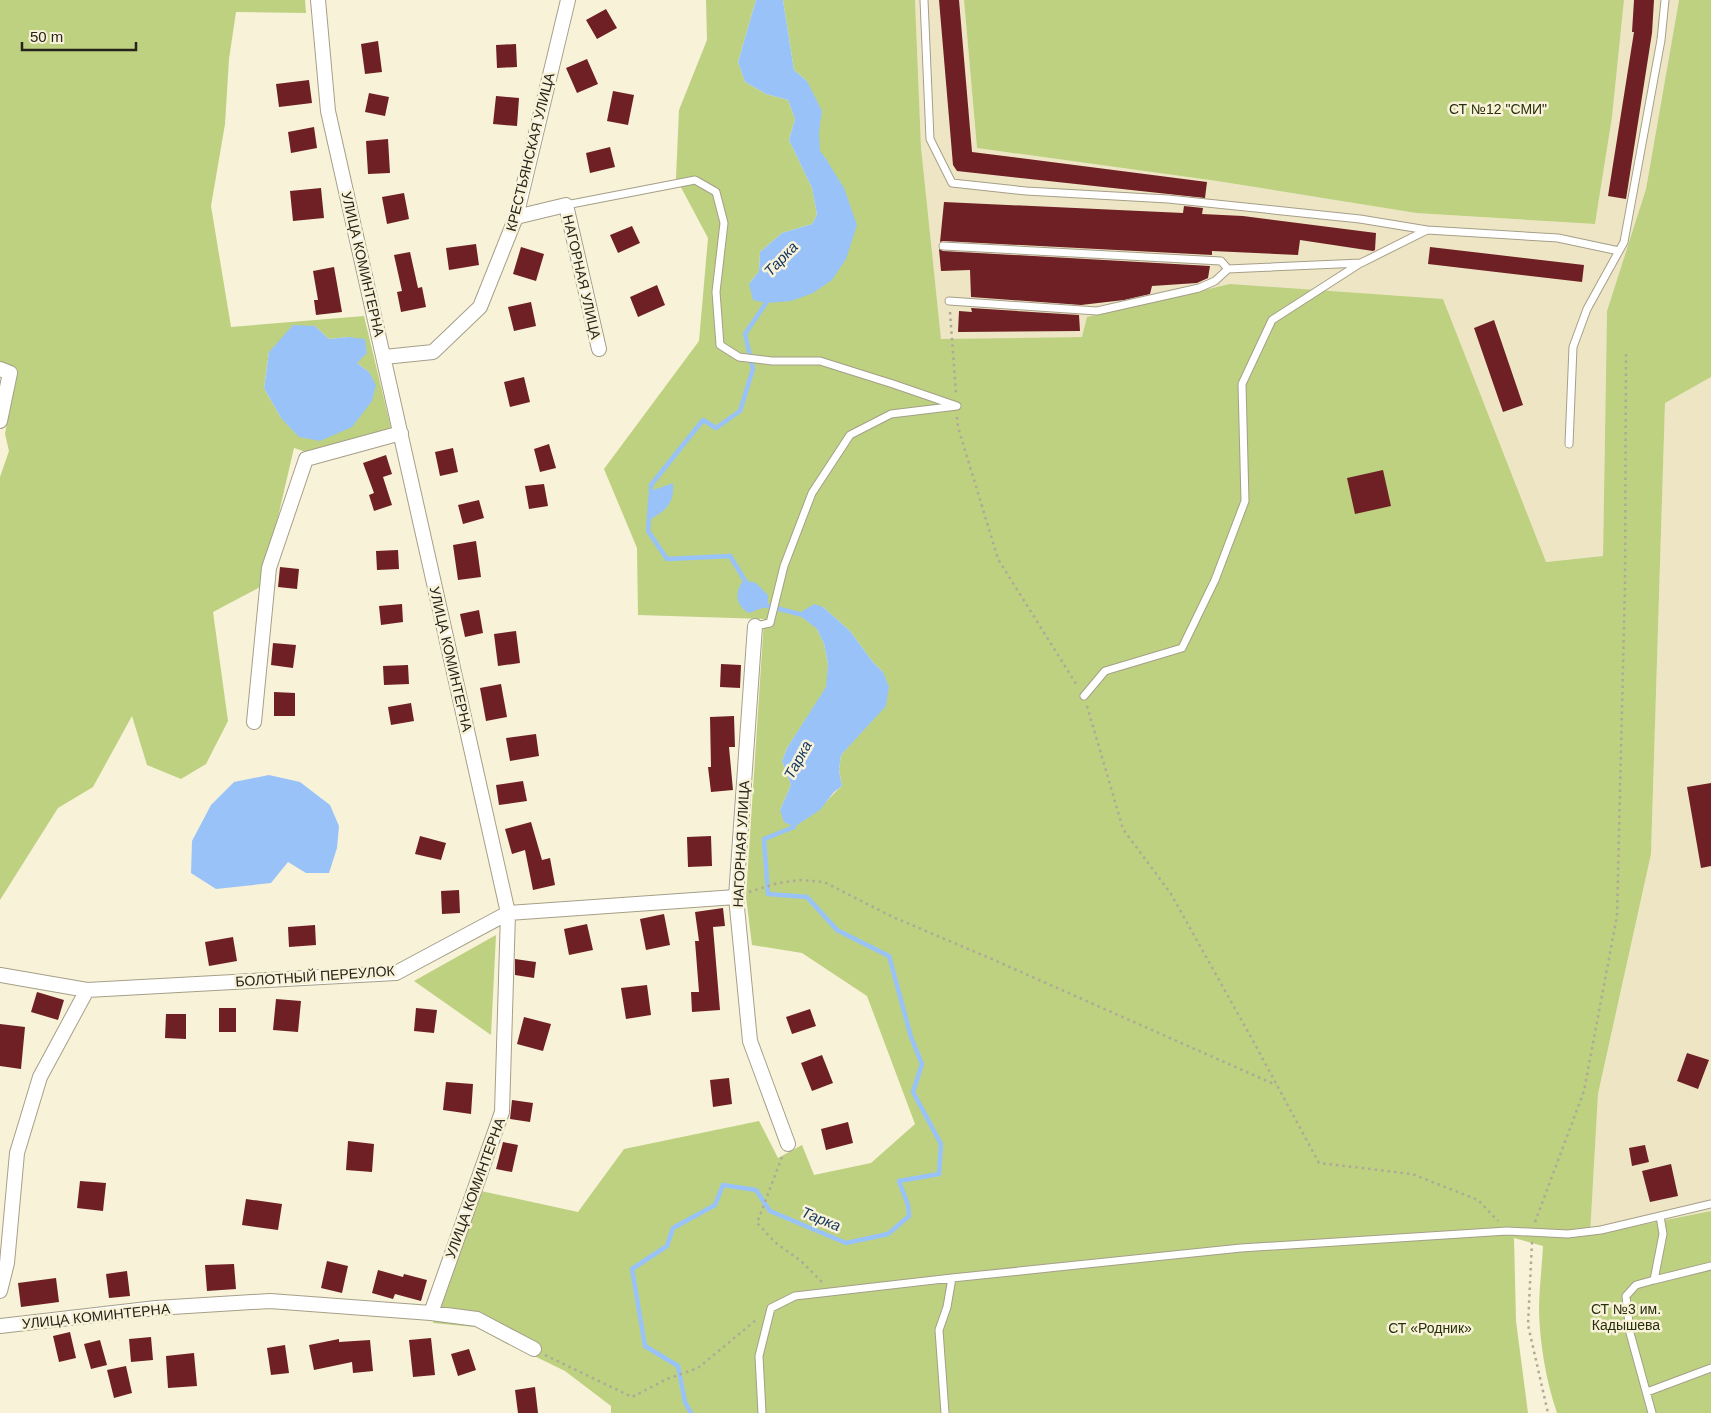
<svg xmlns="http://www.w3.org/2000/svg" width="1711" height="1413" viewBox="0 0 1711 1413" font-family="Arial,sans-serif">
<rect width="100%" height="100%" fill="#f8f2d9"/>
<path fill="#eee5c5" d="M915 0H964L977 148 1217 181 1416 213 1595 224 1612 117 1624 0H1679L1646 189 1607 311 1603 556 1545 562 1443 299 1083 337 941 340 921 147Z
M1711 377V1211L1590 1235 1598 1094 1651 854 1665 403Z"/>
<path fill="#bdd181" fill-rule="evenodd" d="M0 0H305L306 13 236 12 229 59 225 124 211 206 231 327 364 316 391 428 306 452 294 448 262 586 213 612 228 721 206 764 181 779 147 765 132 716 93 787 58 808 0 900V477L9 451 5 434 16 371 0 364ZM315 326 329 339 348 337 357 363 369 372 281 418 264 388 269 352Z
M706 0H756L738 62 745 82 766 94 788 100 795 119 789 140 812 188 817 215 812 224 782 233 760 252 759 271 749 284 813 293 826 159 819 151V133L807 81 794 70 783 0H915L921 147 941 339 1082 337 1087 317 1230 284 1443 299 1546 562 1603 556 1607 311 1646 189 1679 0H1711V377L1665 403 1651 854 1598 1094 1590 1235 1711 1211V1413H1557C1546 1381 1540 1345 1539 1311 1539 1290 1542 1267 1543 1246L1514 1238 1516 1321 1528 1413H611V1406L565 1371 475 1327 433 1323 481 1191 578 1212 624 1149 759 1121 778 1158 802 1145 814 1175 871 1163 915 1124 867 996 802 953 752 945 746 897 764 619 638 615 637 548 604 469 699 341 708 238 676 178 679 110 707 40ZM823 607 850 631 872 661 883 672 873 719 841 755 839 770 842 786C829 797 824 807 809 816L780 810 791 785 782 761 787 748 827 687 828 664 824 644 817 629Z
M964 0H1624L1612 117 1595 224 1416 213 1217 181 977 148Z
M496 935 491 1035 414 981Z"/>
<path fill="#99c3f8" d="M756 0H783L794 70 807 81 822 111 819 133 820 151 826 159 844 188 857 225 846 259 832 280 813 293 791 301 766 303 753 300 749 284 759 271 760 252 782 233 812 224 817 215 812 188 789 140 795 119 788 100 766 94 745 82 738 62Z
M293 325 315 326 329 339 348 337 365 339 367 353 357 363 369 372 376 385 372 401 352 427 320 441 299 437 281 418 264 388 269 352Z
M673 483C675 504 665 511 649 520L651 491Z
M744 580 756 583 768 595V606L749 613C735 605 734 591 744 580Z
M814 604 823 607 850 631 872 661 883 672 889 687 886 706 841 755 839 770 842 786 834 792 820 810 794 827 784 822 780 810 791 785 782 761 787 748 826 687 828 664 824 644 817 629 798 614Z
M269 775 300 782 330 805 339 826 337 848 329 873H306L288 862 271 883 216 889 191 873 192 841 211 805 234 782Z"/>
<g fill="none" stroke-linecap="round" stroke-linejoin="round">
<path stroke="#99c3f8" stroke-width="4.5" d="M747 584 730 556 667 559 648 531 651 491V485L703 420 716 428 740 411 753 369 745 334 766 303V297
M764 605 803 615
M691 1413 685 1402 678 1366 645 1346 632 1269 667 1246 673 1228 715 1205 723 1185 756 1190 770 1211 846 1243 888 1234 909 1216 908 1205 899 1181 939 1174 941 1144 913 1092 922 1064 911 1037 889 956 837 930 807 897 768 894 764 839 794 827V821"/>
</g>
<path fill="#6e2024" d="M939 0H959L972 152 1207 182 1205 198 957 171 953 165Z
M1634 0H1654L1652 33 1626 199 1608 196 1634 32H1632Z
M606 9 617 28 597 39 586 20Z
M378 41 382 72 365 74 361 44Z
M516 44 517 67 497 68 496 45Z
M587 59 598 84 577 93 566 68Z
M309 80 312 103 279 107 276 84Z
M613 91 634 95 628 125 607 121Z
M369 93 389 97 385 116 365 112Z
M496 96 519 98 517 126 493 124Z
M314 127 317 148 291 153 288 132Z
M388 139 390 173 368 174 366 141Z
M610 147 615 167 590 173 586 153Z
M321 188 324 218 293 221 290 191Z
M404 193 409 219 387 224 382 197Z
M944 202 1183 213 1184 206 1203 208 1202 214 1243 216 1376 233 1375 250 1373 251 1300 240 1298 255 1212 251V255L943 241 940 242Z
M632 226 640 243 618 253 610 235Z
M476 244 479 265 449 270 446 248Z
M521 247 544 254 536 281 513 274Z
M1430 247 1584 265 1582 282 1428 264Z
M939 249 943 251 1210 266 1208 278 1197 283 1152 286 1150 294 1124 300 1081 305 971 297 970 270 941 271Z
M410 252 418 288 422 287 426 307 401 312 397 292 402 291 394 255Z
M334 267 342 312 316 315 314 300H318L313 271Z
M657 285 665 305 638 317 630 297Z
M531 302 536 326 514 331 508 307Z
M971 308 1079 315 1080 331 958 332 959 311 972 312Z
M1494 320 1523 405 1503 412 1474 328Z
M524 377 530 402 510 407 504 382Z
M549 444 556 468 540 472 534 449Z
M453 448 458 472 440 476 435 452Z
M386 455 392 474 383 477 392 505 374 511 369 495 374 493 363 463Z
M1383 470 1391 506 1355 514 1347 478Z
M544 484 548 506 529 509 525 486Z
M479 500 484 518 463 524 458 505Z
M476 541 481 577 458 580 453 545Z
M398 550 399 569 377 570 376 551Z
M280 567 299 569 297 589 278 587Z
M402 604 403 622 381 625 379 606Z
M479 610 483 633 465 637 460 614Z
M516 631 520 663 498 666 494 634Z
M273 643 296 645 293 668 271 665Z
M721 664 741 665 740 688 720 687Z
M408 665 409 684 384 685 383 666Z
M501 684 507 717 486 721 480 688Z
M274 692 295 693V716H274Z
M411 703 414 721 391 725 388 707Z
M734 716 735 747H729L733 790 711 792 708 767H711L710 717Z
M536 734 539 756 510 761 506 738Z
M523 781 527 801 499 805 496 785Z
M1711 783V866L1701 868 1687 787Z
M531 822 542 860 550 858 555 885 533 890 525 850 512 854 505 829Z
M420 836 446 843 441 860 415 854Z
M711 836 712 866 688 867 687 837Z
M459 890 460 913 442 914 441 891Z
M723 908 725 926 713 927 720 1010 692 1012 691 992H699L695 941H699L695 912Z
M664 914 670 945 646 950 640 919Z
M587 924 593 950 569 955 564 929Z
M315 925 316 945 289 947 288 927Z
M233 937 237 961 209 966 205 942Z
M515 959 536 962 534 978 515 975Z
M647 985 651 1015 626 1019 621 988Z
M37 992 64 1000 58 1020 31 1012Z
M276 999 301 1001 298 1032 273 1030Z
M219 1008H236V1032H219Z
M416 1008 437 1010 434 1033 414 1031Z
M810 1009 816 1026 792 1034 786 1017Z
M166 1014H186V1039L165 1038Z
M524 1017 551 1024 543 1051 517 1044Z
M0 1024 25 1027 21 1069 0 1066Z
M1687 1053 1709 1060 1698 1089 1677 1081Z
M822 1055 833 1083 812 1091 801 1063Z
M729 1078 732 1104 713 1107 710 1080Z
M446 1082 473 1084 471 1114 443 1110Z
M512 1100 533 1103 530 1122 510 1119Z
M848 1122 853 1143 826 1150 821 1129Z
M348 1141 374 1144 372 1172 346 1170Z
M503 1142 518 1145 512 1172 496 1169Z
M1645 1145 1649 1162 1632 1166 1629 1148Z
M1671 1164 1678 1196 1650 1202 1642 1171Z
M80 1181 106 1183 103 1211 77 1208Z
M246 1199 282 1204 278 1230 242 1225Z
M327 1261 348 1266 342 1293 321 1288Z
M234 1264 236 1289 207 1291 205 1265Z
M378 1270 403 1277 404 1274 427 1280 421 1301 395 1294 393 1299 372 1293Z
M127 1271 130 1296 109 1298 106 1274Z
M56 1278 59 1302 21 1307 18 1283Z
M70 1332 76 1358 59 1362 53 1336Z
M151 1337 153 1360 131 1362 129 1339Z
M431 1338 435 1375 413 1377 409 1340Z
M339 1339V1342L370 1340 373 1371 353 1373 352 1362 314 1370 309 1345Z
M100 1340 107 1365 91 1369 84 1344Z
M285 1345 289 1373 271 1375 267 1348Z
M469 1349 476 1370 458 1376 451 1354Z
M194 1353 197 1386 168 1388 166 1356Z
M126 1366 132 1393 114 1398 107 1370Z
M535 1387 538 1413H518L515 1390Z"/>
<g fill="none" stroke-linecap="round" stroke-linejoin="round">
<g stroke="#a59f88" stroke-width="9">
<path id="lane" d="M924 0 930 139 952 183 1026 191 1168 199 1360 219 1427 230
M566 205 695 180 716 192 724 223 716 292 720 345 739 357 772 361H820L893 384 957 406 891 414 850 435 812 493 784 566 770 623 755 626
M943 246 1221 261 1228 269 1361 263 1427 230 1558 238 1619 251
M949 301 1097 311 1199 288 1215 281 1228 269
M1569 444 1573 347 1587 309 1624 242 1661 40 1665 0
M1084 696 1105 671 1182 648 1215 580 1245 501 1242 384 1272 320 1359 264
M1654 1280 1711 1266
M1647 1392 1711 1368
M762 1413 759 1356 771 1308 795 1296 952 1278
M945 1413 939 1330 947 1307 952 1278 1241 1248 1507 1231 1568 1234 1601 1230 1711 1204
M1652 1413 1630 1333 1626 1296 1636 1285 1654 1280 1663 1234 1660 1216"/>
</g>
<g stroke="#a59f88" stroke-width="16">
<path id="street" d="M318 0 328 111 508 913 502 1112 431 1313
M516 217 566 205 599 349
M384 357 433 352 480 307 516 217 568 0
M0 369 10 373 0 421
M755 626 736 897 750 1041 788 1144
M254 722 269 568 306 459 401 433
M0 975 87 990 396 973 508 913 736 897
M0 1291 7 1263 17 1153 40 1077 87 990
M0 1326 156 1308 270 1301 431 1313 477 1319 534 1349"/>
</g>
<path stroke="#afaa97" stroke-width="2.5" stroke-dasharray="2.5 4" stroke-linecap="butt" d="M950 312 956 394
M957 417 958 427 998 559 1078 687
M1087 706 1123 829 1171 894 1252 1039 1319 1163 1412 1174 1478 1200 1498 1221
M749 892 778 883 801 880 824 882 893 917 994 960 1276 1085
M782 1157 757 1223 776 1243 801 1261 823 1283
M1535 1222 1584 1091 1617 916 1625 584 1626 353
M1532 1242 1528 1325 1548 1413
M545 1355 632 1397 667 1379 698 1368 756 1320"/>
<use href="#lane" stroke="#fff" stroke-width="7"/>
<use href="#street" stroke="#fff" stroke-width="14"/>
</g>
<g text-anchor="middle" stroke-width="5" stroke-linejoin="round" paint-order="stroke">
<g font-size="14" fill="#272f0b" stroke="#f8f2d9">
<text x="1498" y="114">СТ №12 "СМИ"</text>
<text x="1626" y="1314">СТ №3 им.<tspan x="1626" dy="16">Кадышева</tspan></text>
<text x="1430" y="1333">СТ «Родник»</text>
</g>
<g font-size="14" fill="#26231a" stroke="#f8f2d9">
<text transform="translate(530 152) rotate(-76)" y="5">КРЕСТЬЯНСКАЯ УЛИЦА</text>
<text transform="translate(363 264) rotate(77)" y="5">УЛИЦА КОМИНТЕРНА</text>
<text transform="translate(582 277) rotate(77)" y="5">НАГОРНАЯ УЛИЦА</text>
<text transform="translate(451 659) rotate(77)" y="5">УЛИЦА КОМИНТЕРНА</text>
<text transform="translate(741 844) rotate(-87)" y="5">НАГОРНАЯ УЛИЦА</text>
<text transform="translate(315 976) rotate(-4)" y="5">БОЛОТНЫЙ ПЕРЕУЛОК</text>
<text transform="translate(475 1188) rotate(-70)" y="5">УЛИЦА КОМИНТЕРНА</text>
<text transform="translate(96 1316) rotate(-6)" y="5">УЛИЦА КОМИНТЕРНА</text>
</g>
<g font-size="15" font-style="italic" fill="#10345d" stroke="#f8f2d9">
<text transform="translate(781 259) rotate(-46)" y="5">Тарка</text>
<text transform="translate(798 760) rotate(-61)" y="5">Тарка</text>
<text transform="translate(821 1219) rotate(22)" y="5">Тарка</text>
</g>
</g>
<path d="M22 42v8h114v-8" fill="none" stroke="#26231a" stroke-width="2.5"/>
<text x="30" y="42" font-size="15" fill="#26231a" stroke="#f8f2d9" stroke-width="4" paint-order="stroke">50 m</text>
</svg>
